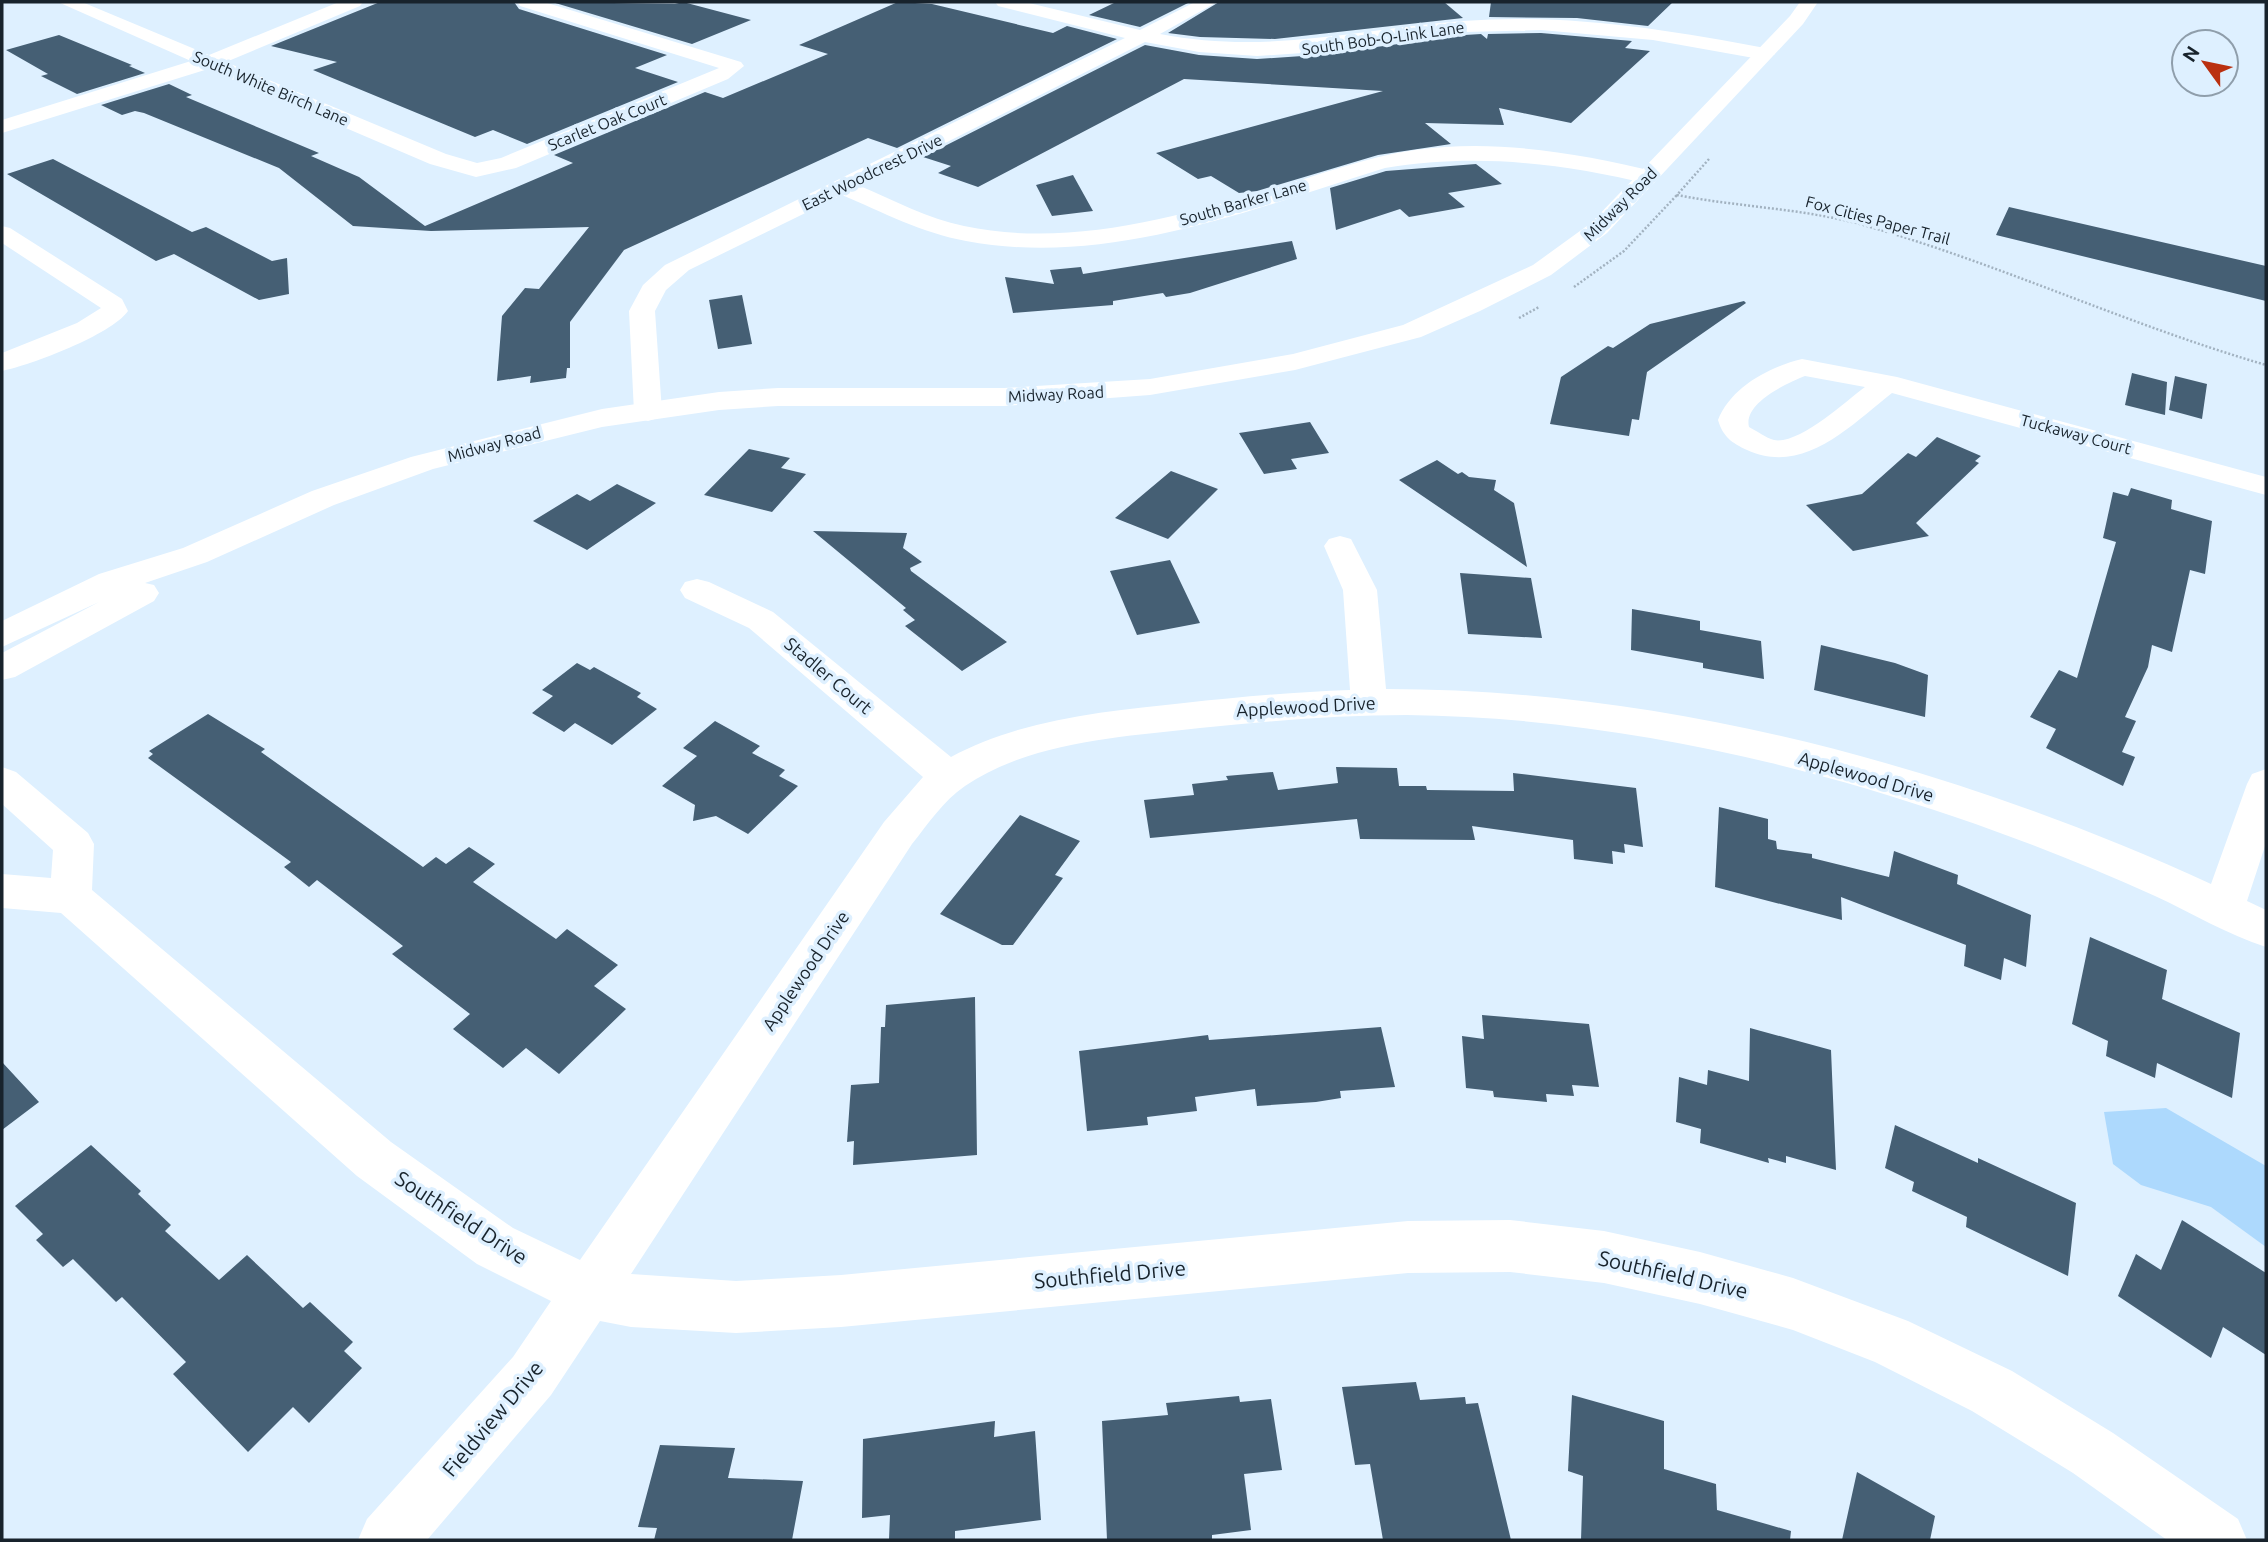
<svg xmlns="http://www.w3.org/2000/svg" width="2268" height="1542" viewBox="0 0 2268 1542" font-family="Ubuntu,sans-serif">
<rect width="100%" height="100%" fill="#def0ff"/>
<path fill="#add9fd" d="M2166 1108 2266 1166V1247L2211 1207 2141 1185 2113 1164 2104 1112Z"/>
<path fill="#455f74" d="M380 2H514L519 9 667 55 635 68 678 82 527 144 493 130 475 137 313 70 337 62 271 46Z
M552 2 675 4 683 2 751 20 692 44Z
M898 2 932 4 1053 33 1067 26 1117 39 897 148 868 138 624 250 570 322V368H567L566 378 530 383 531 376 497 381 502 316 525 288 539 289 589 227 431 231 353 226 279 168 144 113 135 111 122 115 101 105 169 84 192 95 186 97 319 153 311 156 359 177 425 226 573 163 554 155 705 92 723 98 828 54 799 45Z
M1116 2H1190L1140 27 1089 15Z
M1219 2H1444L1463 18 1275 39 1200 37 1168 33Z
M1491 2H1673L1648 26 1577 18 1489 17Z
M1541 33 1632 41 1625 48 1650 51 1571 123 1499 108 1504 125 1425 123 1451 144 1378 155 1257 191 1239 193 1211 176 1198 179 1156 153 1383 91 1184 79 978 187 938 173 951 166 923 157 1145 45 1199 55 1257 59 1317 55 1465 35 1481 34 1487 39 1488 34Z
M59 35 132 65 129 66 145 73 77 94 41 76 48 74 6 50Z
M53 159 192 232 206 227 272 261 287 258 289 294 259 300 174 254 156 261 7 174Z
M1476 164 1502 184 1448 193 1465 207 1409 217 1400 209 1336 230 1330 188 1386 171Z
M1073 175 1093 211 1052 216 1036 185Z
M2009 207 2266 266V301L1996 235Z
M1292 241 1297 259 1190 293 1166 297 1163 293 1113 301V305L1013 313 1005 277 1054 284 1050 270 1081 267 1083 274Z
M742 295 752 344 718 349 709 300Z
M1744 301 1746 303 1647 372 1639 420 1632 419 1629 436 1550 424 1561 377 1608 346 1613 348 1650 324Z
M2132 373 2167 382 2165 415 2125 405Z
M2175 376 2207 384 2202 419 2169 410Z
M1310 422 1329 453 1291 459 1297 469 1264 474 1239 433Z
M1937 437 1981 456 1975 461 1979 463 1916 523 1929 536 1853 551 1806 505 1862 494 1908 453 1916 457Z
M749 449 790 458 781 468 806 474 772 512 704 495Z
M1437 460 1458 474 1462 472 1469 477 1496 480 1494 490 1514 503 1527 567 1399 480Z
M1171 471 1218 489 1168 539 1115 518Z
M617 484 656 503 587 550 533 521 577 494 590 501Z
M2131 488 2172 500 2171 509 2212 521 2205 574 2190 570 2172 652 2152 645 2148 667 2125 717 2136 721 2122 752 2135 757 2123 786 2046 748 2056 729 2030 717 2059 670 2077 678 2116 542 2103 538 2113 492 2128 496Z
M813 531 907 533 903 548 922 562 910 568 911 571 1007 642 962 671 905 626 915 620 903 610 906 608Z
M1170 560 1200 623 1137 635 1110 571Z
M1460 573 1531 578 1542 638 1468 634Z
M1632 609 1700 621V630L1761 641 1764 679 1703 668V663L1631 650Z
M1821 645 1895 663 1928 675 1925 717 1814 690Z
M577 663 590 670 594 667 641 693 637 697 657 709 612 745 575 723 564 732 532 713 553 696 542 690Z
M208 714 265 749 261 752 423 867 436 857 446 864 469 847 495 864 473 882 556 939 567 929 618 965 594 986 626 1009 559 1074 526 1048 503 1068 453 1029 470 1014 392 954 403 946 317 880 309 887 284 867 291 862 148 758 153 754 149 751Z
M715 721 760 746 752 753 785 770 779 776 798 786 748 834 716 816 693 821 695 805 662 786 697 756 683 748Z
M1336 767 1397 768 1399 786H1426L1427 790 1514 791 1513 773 1636 788 1643 847 1624 844 1625 853 1612 851 1613 864 1574 859 1573 840 1472 826 1475 840 1360 839 1357 819 1150 838 1144 800 1194 795 1192 784 1228 780 1226 776 1273 772 1278 790 1338 783Z
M1719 807 1768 819V839L1776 841 1777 849 1812 854V858L1889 877 1894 851 1958 875 1957 884 2031 915 2026 967 2004 958 2001 980 1964 966 1966 945 1841 897 1842 920 1715 887Z
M1020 815 1080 841 1055 875 1063 878 1013 945H1002L940 914Z
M2090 937 2167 970 2162 999 2240 1033 2232 1098 2157 1063 2155 1078 2106 1056 2108 1041 2072 1024Z
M975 997 977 1155 853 1165 854 1141 847 1142 851 1085 879 1083 881 1027H885L886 1005Z
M1482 1015 1589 1024 1599 1087 1572 1085 1574 1096 1546 1094 1547 1102 1494 1097 1493 1091 1466 1088 1462 1036 1484 1039Z
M1381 1027 1395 1087 1340 1091 1341 1098 1316 1102 1257 1106 1255 1089 1195 1097 1197 1111 1147 1117 1148 1125 1087 1131 1079 1051 1208 1035 1209 1040Z
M1750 1028 1831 1050 1836 1170 1786 1156V1163L1768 1158 1769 1163 1700 1143 1701 1129 1676 1122 1679 1077 1707 1085 1708 1070 1749 1081Z
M2 1062 39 1102 2 1130Z
M1895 1125 1978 1163V1158L2076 1203 2068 1276 1966 1227 1967 1217 1912 1191 1914 1182 1885 1168Z
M91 1145 141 1191 138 1194 171 1225 165 1231 219 1280 247 1255 303 1308 310 1302 353 1342 344 1351 362 1368 309 1423 293 1407 248 1452 173 1374 186 1362 122 1297 116 1302 73 1259 63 1267 36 1240 43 1234 15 1206Z
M2182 1220 2266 1273V1355L2223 1327 2211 1358 2118 1296 2136 1254 2161 1270Z
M1416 1382 1420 1400 1465 1397 1466 1404 1478 1403 1511 1540H1383L1370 1464 1355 1465 1342 1387Z
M1572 1395 1664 1421V1469L1716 1484 1717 1510 1791 1531 1790 1540H1581L1583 1476 1568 1471Z
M1239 1396 1240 1402 1271 1399 1282 1470 1244 1474 1251 1530 1212 1535V1540H1107L1102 1421 1168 1415 1166 1403Z
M995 1421 994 1437 1035 1431 1041 1520 955 1531V1540H889L890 1515 862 1518 863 1439Z
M660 1445 735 1448 728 1478 803 1481 792 1540H654L657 1528 638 1527Z
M1857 1472 1935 1516 1930 1540H1842Z"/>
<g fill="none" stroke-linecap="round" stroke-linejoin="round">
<path stroke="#a2b2c0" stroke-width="2.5" stroke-dasharray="2 2" stroke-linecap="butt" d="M1709 159 1677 195C1738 207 1799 208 1860 224 1998 263 2128 325 2266 365
M1574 287 1624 251 1677 195
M1519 318 1539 307"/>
<path fill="#fff" fill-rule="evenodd" d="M58 2H82L209 55 339 2H363L360 6 226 62 446 154 477 163 501 158 719 68 520 6 517 2H544L741 62 744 66 728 79 516 168 476 177 430 164 208 69 2 133V120L191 61Z
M995 2H1025L1140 30 1195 2H1217L1160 34C1269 55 1356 29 1463 21 1564 13 1666 29 1765 48L1775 54 1765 60 1653 40 1541 30 1465 32 1317 52 1257 56 1199 52 1145 42 860 186C894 200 928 219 964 226 1067 248 1173 218 1272 189 1319 175 1366 157 1415 150 1497 139 1578 153 1657 172L1660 177 1649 184C1561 163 1475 153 1385 168 1252 209 1108 268 966 241 922 233 882 212 842 195L689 270 666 290 655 311 662 412 658 418 648 421 638 418 634 412 629 311 643 285 665 265 1125 38 998 6Z
M2 226 10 228 122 299 128 311C111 335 31 365 2 371V353L77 323 101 308 2 243Z
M1802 359 1897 377 2266 477V495L1892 393C1851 425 1804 476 1747 450 1732 443 1723 437 1718 420 1731 387 1769 367 1802 359ZM1805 376 1865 387C1846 401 1799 445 1774 440 1766 438 1757 431 1749 427 1743 403 1787 383 1805 376Z
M1340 536 1351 539 1377 590 1386 689C1668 689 1956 767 2211 884L2247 784 2252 774 2266 769V843L2247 901 2266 910V947C2228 935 2192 913 2155 896 2090 867 2023 840 1955 817 1781 757 1592 717 1407 715 1338 715 1269 721 1200 728 1122 737 1032 741 965 786 943 801 928 824 912 844L631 1274 736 1281 841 1275 1408 1221 1510 1220 1604 1231 1700 1252 1793 1278 1908 1321 2012 1371 2113 1433 2238 1519 2247 1540H2167L2073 1473 1972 1411 1875 1362 1793 1330 1700 1304 1604 1283 1510 1272 1408 1273 841 1327 736 1333 631 1327 600 1321 551 1395 427 1540H358L367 1519 513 1357 551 1301 477 1264 357 1176 61 913 2 908V874L51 878 53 850 2 804V767L16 772 88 833 94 844 92 890 391 1142 513 1228 580 1260 884 822 923 777 749 628 685 598 680 590 685 582 697 579 709 582 773 612 951 757C1021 719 1107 711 1184 703 1239 697 1295 692 1350 690L1343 590 1324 546 1329 539Z"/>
<path fill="#fff" fill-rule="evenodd" d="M1800 2H1818L1803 24 1607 233 1551 275 1480 311 1421 337 1295 370 1150 395 1004 406H778L719 410 602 427 433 469 334 505 207 562 145 583 154 585 159 593 154 601 15 677 2 680V653L99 602 2 647V621L99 574 183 548 312 491 411 457 602 409 719 392 778 388H1004L1150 379 1293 354 1403 325 1533 265 1591 223 1790 16Z"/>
</g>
<g text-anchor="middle" stroke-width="7" stroke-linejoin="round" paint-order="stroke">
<g font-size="16" fill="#18232c" stroke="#def0ff">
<text transform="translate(1383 38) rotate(-8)" y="6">South Bob-O-Link Lane</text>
<text transform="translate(271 88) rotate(23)" y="6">South White Birch Lane</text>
<text transform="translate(607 122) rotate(-22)" y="6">Scarlet Oak Court</text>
<text transform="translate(872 172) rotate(-26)" y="6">East Woodcrest Drive</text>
<text transform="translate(1243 202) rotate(-16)" y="6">South Barker Lane</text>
<text transform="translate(1620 204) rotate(-45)" y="6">Midway Road</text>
<text transform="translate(1878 220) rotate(15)" y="6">Fox Cities Paper Trail</text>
<text transform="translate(1056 394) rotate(-3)" y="6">Midway Road</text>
<text transform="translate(2076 434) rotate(15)" y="6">Tuckaway Court</text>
<text transform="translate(494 444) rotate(-15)" y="6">Midway Road</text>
</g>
<g font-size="18" fill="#18232c" stroke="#def0ff">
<text transform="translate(828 676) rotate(40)" y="6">Stadler Court</text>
<text transform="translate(1306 707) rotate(-3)" y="6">Applewood Drive</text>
<text transform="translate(1866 777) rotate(16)" y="6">Applewood Drive</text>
<text transform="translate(806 971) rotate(-56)" y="6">Applewood Drive</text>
</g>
<g font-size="21" fill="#18232c" stroke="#def0ff">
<text transform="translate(461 1218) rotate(33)" y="7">Southfield Drive</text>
<text transform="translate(1110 1275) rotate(-5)" y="7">Southfield Drive</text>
<text transform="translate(1673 1275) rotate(13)" y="7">Southfield Drive</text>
<text transform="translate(493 1419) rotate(-50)" y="7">Fieldview Drive</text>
</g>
</g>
<rect width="2268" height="1542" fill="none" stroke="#18232c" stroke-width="7"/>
<g transform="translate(2205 63) rotate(303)"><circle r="33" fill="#def0ff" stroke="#8f9eab" stroke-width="2"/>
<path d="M0-5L12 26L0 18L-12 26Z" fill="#ba3010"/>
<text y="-10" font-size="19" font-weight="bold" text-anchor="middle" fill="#18232c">N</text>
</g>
</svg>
